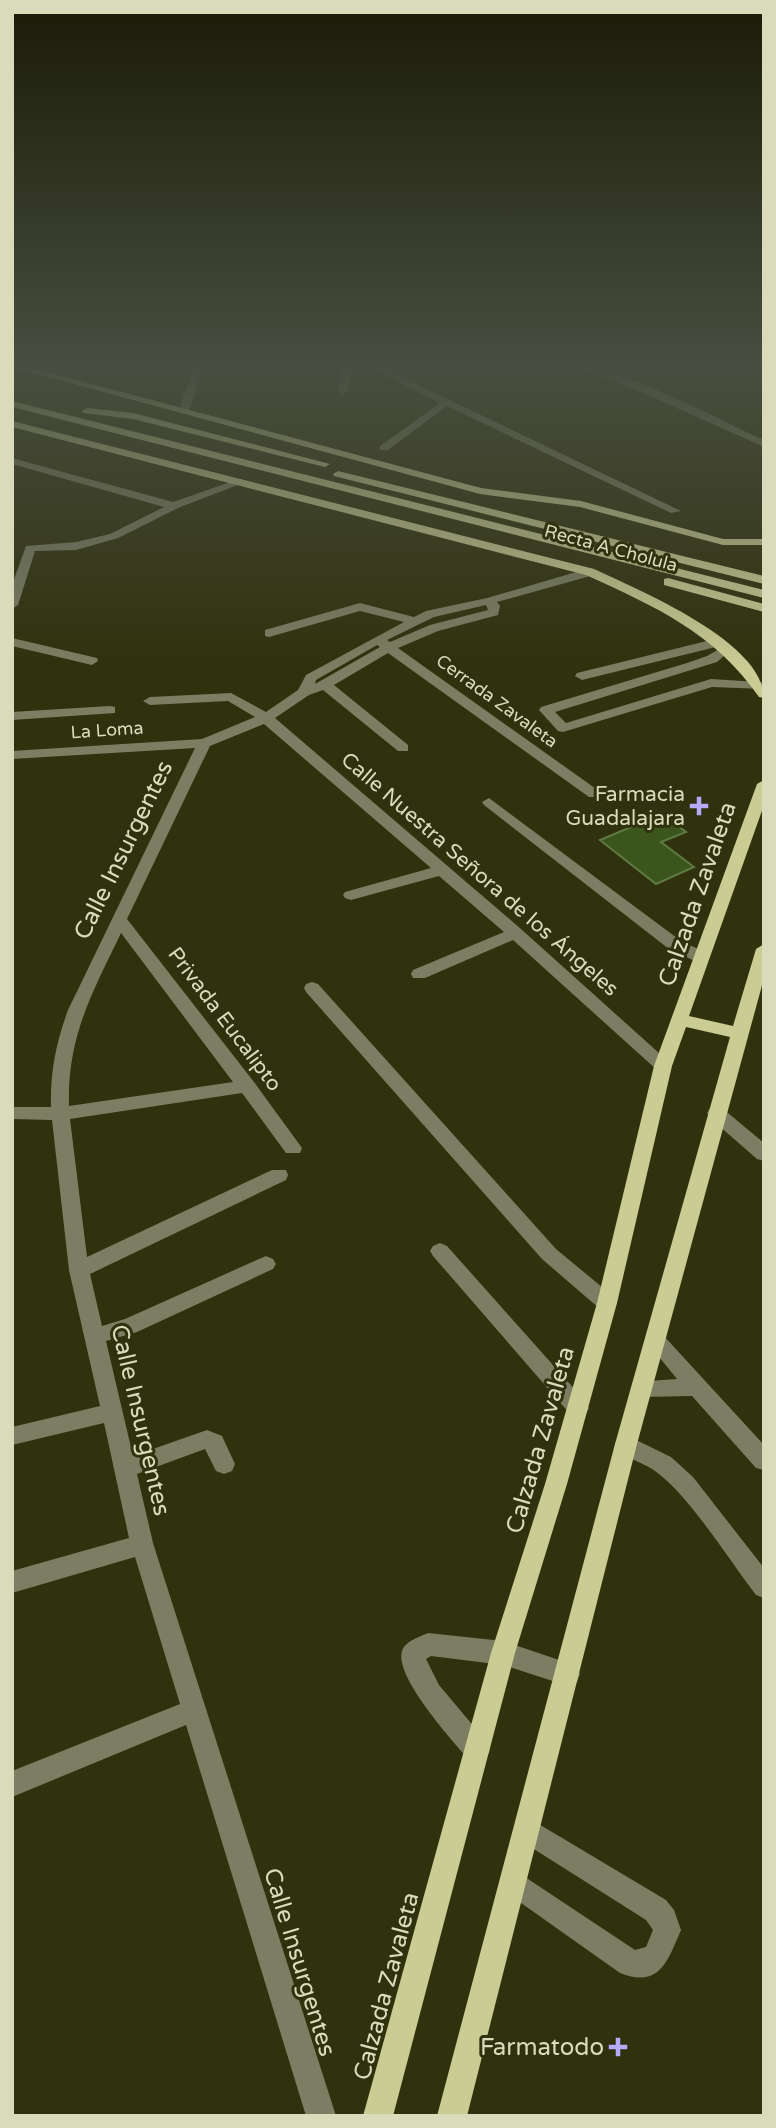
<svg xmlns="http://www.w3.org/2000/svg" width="776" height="2128" viewBox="0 0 776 2128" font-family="'Varela Round',sans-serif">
<rect width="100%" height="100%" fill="#30310d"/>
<path fill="#3b551c" stroke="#5e7a41" stroke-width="2" d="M662 814 686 832 661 842 694 867 656 884 600 840Z"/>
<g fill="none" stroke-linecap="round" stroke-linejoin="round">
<path fill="#7c7d62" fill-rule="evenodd" d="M193 368H203L189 411 184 414 179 411Z
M341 368H351L348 391 343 394 338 391Z
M370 368H383L681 511 671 513 447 406 388 450H380V446L440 403Z
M579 368C625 368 719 420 764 440V447L639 391Z
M12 458 173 502 239 479 248 481 178 508 118 538 76 550 35 551 18 605 12 609V585L26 546 76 542 110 534 164 507 12 464Z
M590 568 594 569V575L497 602 500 606 498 615 438 631 398 648 599 791 601 794 599 797H589L388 653 334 685 408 745V751H398L323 690 309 695 275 718 521 929 669 1062 672 1066 669 1070H657L513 940 425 978H413L411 974 413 970 504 932 439 876 351 900 345 898 343 895 345 892 431 868 264 724 210 746 127 919 254 1082 302 1148 300 1153H286L242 1093 70 1119 87 1257 272 1170H286L288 1175 286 1180 90 1274 102 1326 125 1319 259 1259 266 1256 273 1259 276 1264 273 1269 137 1332 106 1341 133 1456 207 1430 222 1436 235 1464 232 1471 224 1474 216 1471 205 1449 137 1474 153 1543 336 2116H306L186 1725 12 1797V1771L180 1704 135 1557 12 1593V1571L129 1538 104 1423 12 1445V1427L100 1406 69 1270 52 1120 12 1119V1107H51C50 1072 56 1043 68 1010L195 748 12 759V751L202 739 255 717 228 701 150 705 143 701 150 697 231 693 266 712 298 690 306 675 404 622 360 611 269 637 265 636V630L360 603 414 617 426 611 487 598ZM486 605 488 610 430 625 390 642 387 640 434 617ZM377 645 380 647 315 684 316 680ZM121 933 233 1082 69 1106C67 1036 92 994 121 933Z
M12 638 97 658 98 661 92 665 12 646Z
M719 638 724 639V645L582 680 575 676 577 673Z
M726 645 732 649 717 662 555 712 566 723 711 679 759 682 764 683V689L712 687 563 732 558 731 539 710 541 707 687 663 707 656Z
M110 706 115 707V713L12 720V712Z
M489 798 681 941 707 953 709 957 707 961H695L669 949 484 805 482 802Z
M312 982 318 984 556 1249 614 1297 617 1303 614 1309 607 1311 600 1309 542 1259 306 992 304 988 306 984Z
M716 1107 722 1108 764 1143V1161L757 1159 710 1118 707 1113 710 1108Z
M440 1243 447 1246 586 1402 589 1408 586 1414 578 1417 570 1414 433 1256 430 1251 433 1246Z
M656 1333 663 1335 764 1445V1470L756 1468 692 1396 642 1397 635 1394 631 1388 635 1382 677 1379 646 1341 649 1335Z
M626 1435 671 1457 693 1477 764 1568V1598L756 1595C729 1560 689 1495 655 1471 643 1462 622 1458 615 1444L618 1437Z
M428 1633 503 1641 577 1666 580 1674 577 1682 568 1686 503 1665 431 1656 426 1659 439 1685 486 1741 490 1750 486 1759 477 1763 468 1759C454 1742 387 1670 404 1647 409 1640 421 1636 428 1633Z
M527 1817 666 1900 674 1910 681 1930C668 1960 660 1989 620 1973L504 1891 500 1882 504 1873 513 1869 635 1950 646 1947 653 1930 646 1920 518 1839 514 1830 518 1821Z"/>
<path fill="#c9cc93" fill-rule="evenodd" d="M15 368H32L481 488 581 501 723 539H764V545H723L580 507 480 494Z
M12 401 764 590V598L12 407Z
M87 408 133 413 330 464 325 467 133 419 83 413 82 411Z
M12 421 594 569C639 590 764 642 764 698L759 697C715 633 654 606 586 575L12 427Z
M338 471 764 576V584L334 476 333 474Z
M668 578 764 604V612L664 585V579Z
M764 780V805L689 1016 733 1026 756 949 764 944V978L637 1444 467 2116H437L615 1444 730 1037 686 1027 672 1066 617 1303 567 1484 515 1653 393 2116H363L491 1653 545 1484 597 1303 654 1066 757 784Z"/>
</g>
<linearGradient id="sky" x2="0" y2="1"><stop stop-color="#1a1b07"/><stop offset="0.55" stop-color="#484e40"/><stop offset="1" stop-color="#484e40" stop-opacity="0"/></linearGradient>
<rect width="776" height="666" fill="url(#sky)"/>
<g fill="#b6abf8" stroke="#30310d" stroke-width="2.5">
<path d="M695.5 795.5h7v7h7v7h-7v7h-7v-7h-7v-7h7z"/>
<path d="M614.5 2036.5h7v7h7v7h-7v7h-7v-7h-7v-7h7z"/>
</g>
<g text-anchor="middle" stroke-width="6" stroke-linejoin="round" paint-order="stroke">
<g font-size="18" fill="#d9dbba" stroke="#30310d">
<text transform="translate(611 548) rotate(15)" y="6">Recta A Cholula</text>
<text transform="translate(497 701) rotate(36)" y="6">Cerrada Zavaleta</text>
<text transform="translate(107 730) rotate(-4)" y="6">La Loma</text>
</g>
<g font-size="21" fill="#d9dbba" stroke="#30310d" text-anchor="end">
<text x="685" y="801">Farmacia<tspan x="685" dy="24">Guadalajara</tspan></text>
</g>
<g font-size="21" fill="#d9dbba" stroke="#30310d">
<text transform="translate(480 874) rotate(41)" y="7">Calle Nuestra Señora de los Ángeles</text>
<text transform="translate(225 1019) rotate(53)" y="7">Privada Eucalipto</text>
</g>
<g font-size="24" fill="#d9dbba" stroke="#30310d">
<text transform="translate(123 850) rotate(-64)" y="8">Calle Insurgentes</text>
<text transform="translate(697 894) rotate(-71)" y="8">Calzada Zavaleta</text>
<text transform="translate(141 1420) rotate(77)" y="8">Calle Insurgentes</text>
<text transform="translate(540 1440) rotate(-74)" y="8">Calzada Zavaleta</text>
<text transform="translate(300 1962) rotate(73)" y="8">Calle Insurgentes</text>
<text transform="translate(386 1986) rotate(-75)" y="8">Calzada Zavaleta</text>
</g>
<g font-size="24" fill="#d9dbba" stroke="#30310d" text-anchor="end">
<text x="604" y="2055">Farmatodo</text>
</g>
</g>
<rect width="776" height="2128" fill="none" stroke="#d9dbba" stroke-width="28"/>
</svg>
